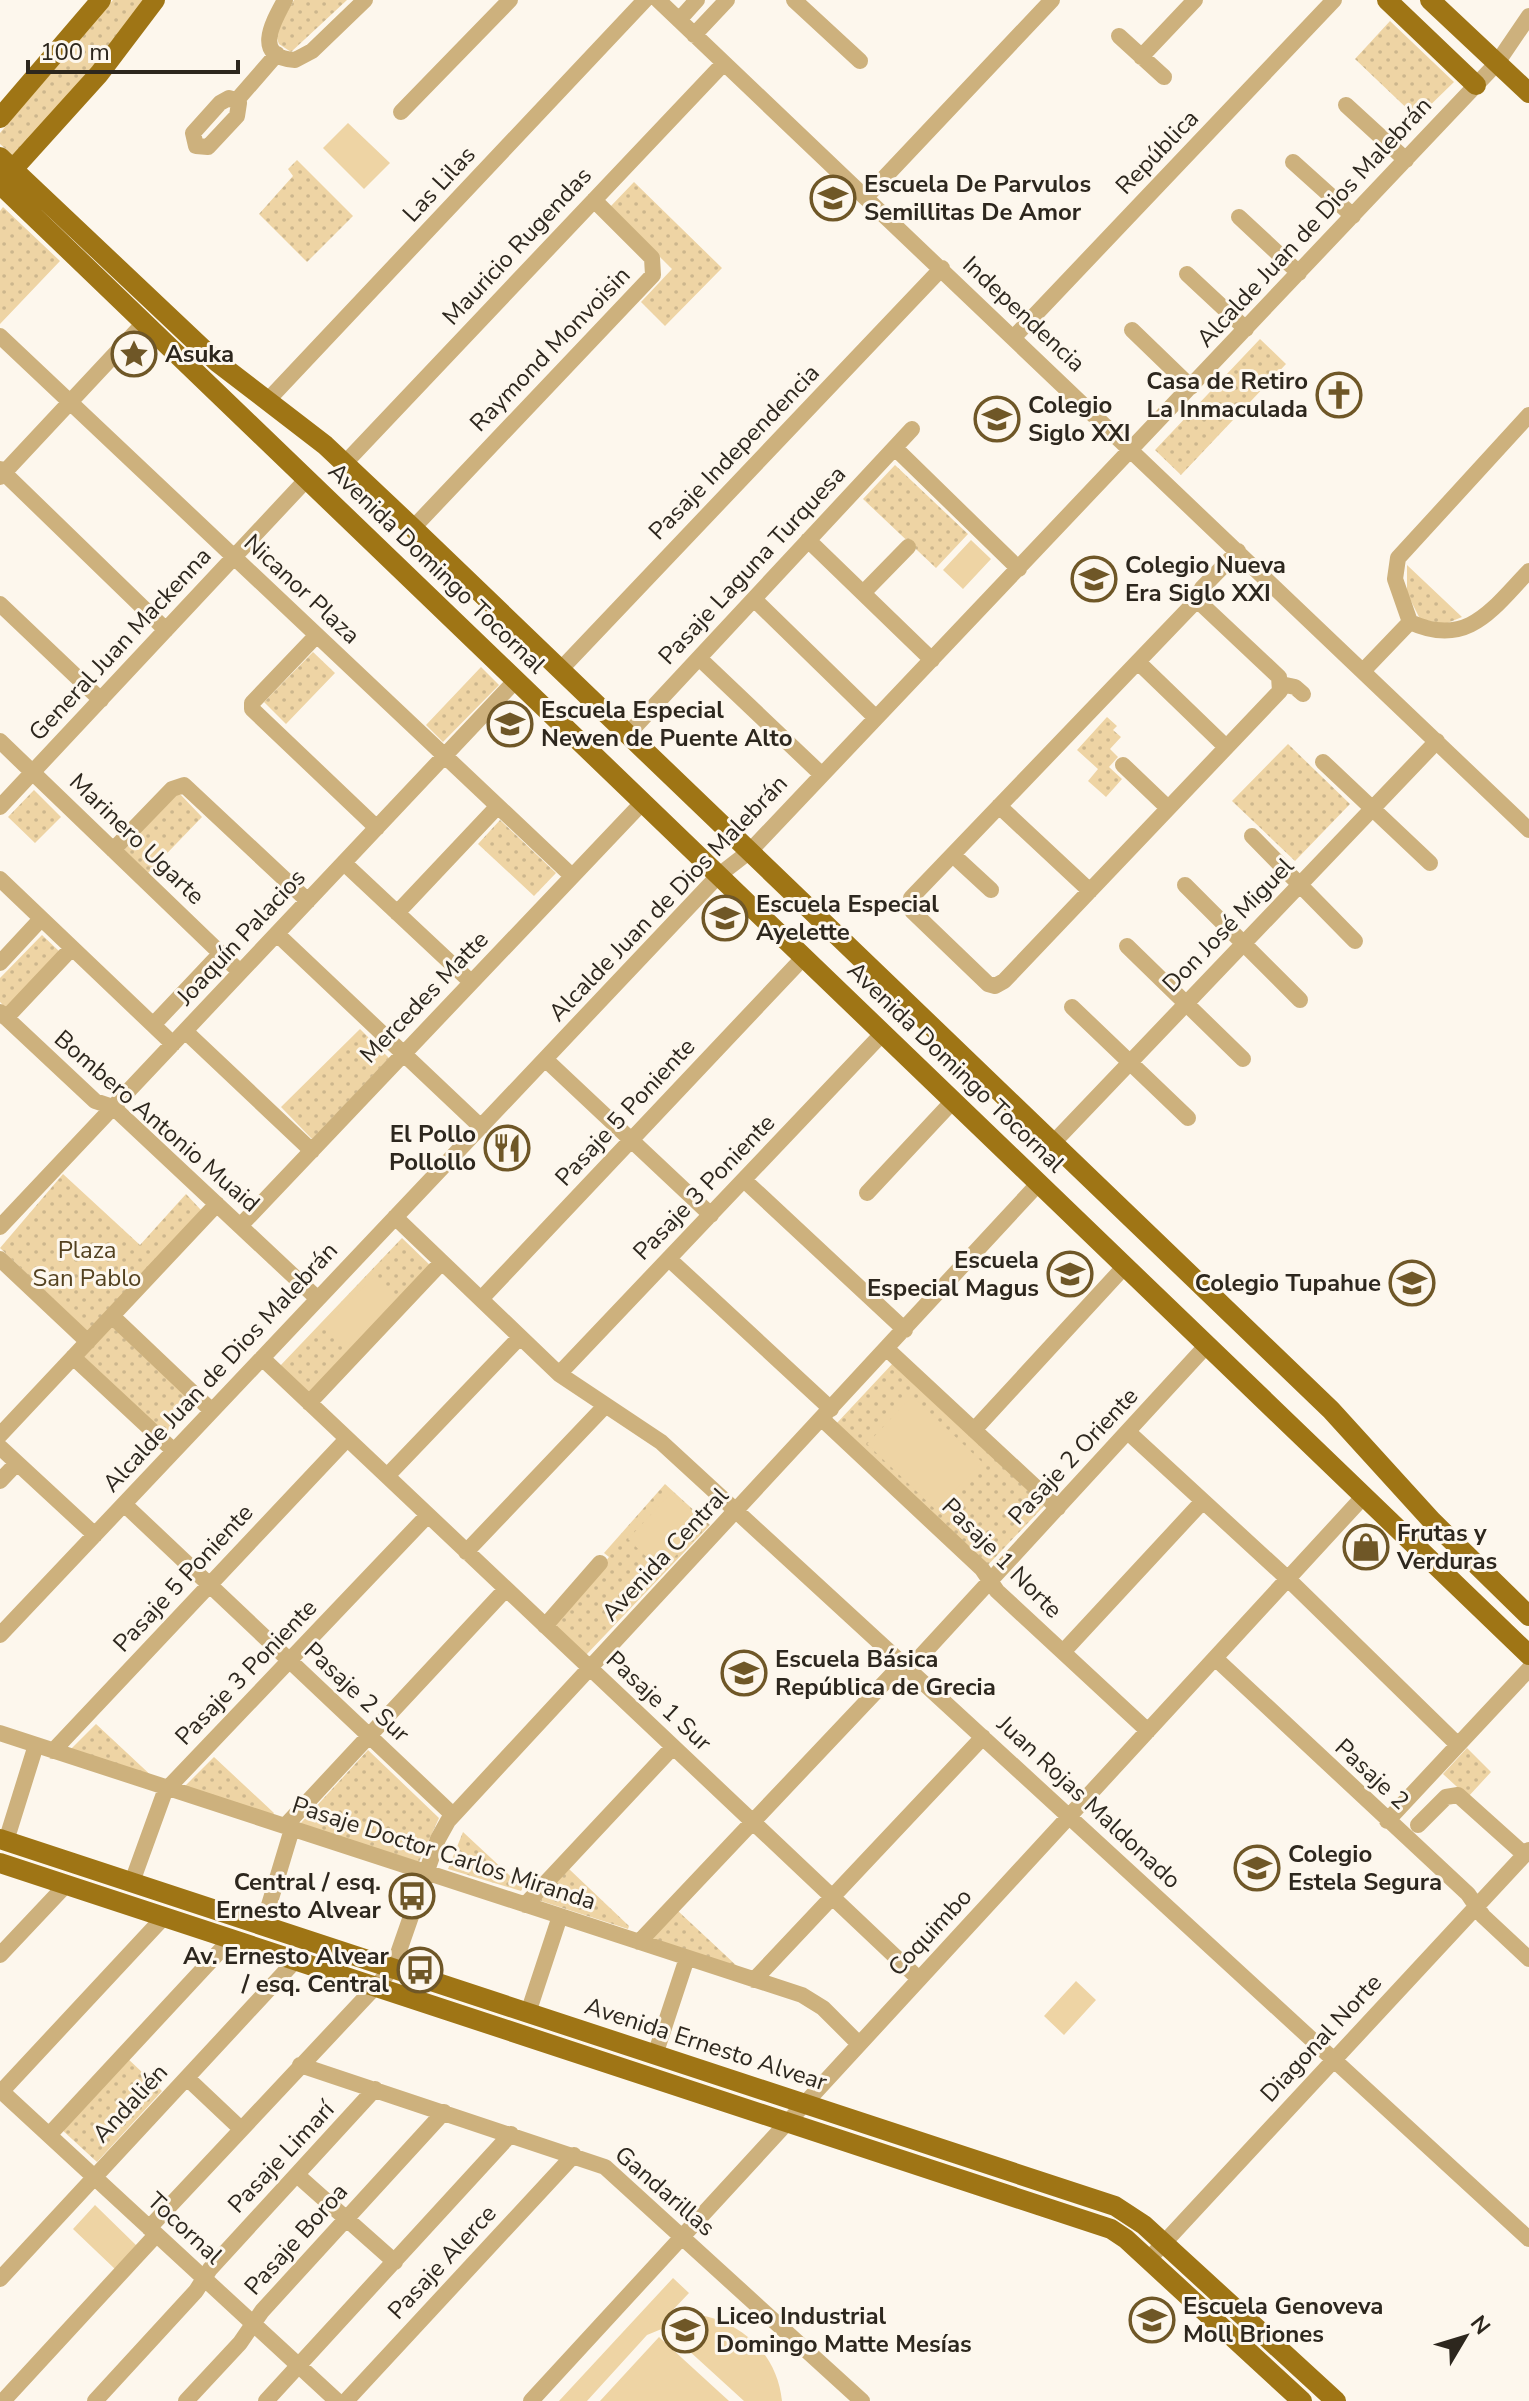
<svg xmlns="http://www.w3.org/2000/svg" width="1529" height="2401" viewBox="0 0 1529 2401" font-family="'Nunito Sans',sans-serif">
<defs>
<pattern id="grass-dots" width="8" height="8" patternUnits="userSpaceOnUse" patternTransform="scale(2)"><rect width="8" height="8" fill="#eed4a4"/><path d="M2 2h.1M6 6h.1" fill="none" stroke="#ccb68d" stroke-width="1.8" stroke-linecap="round"/></pattern>
</defs>
<rect width="100%" height="100%" fill="#fdf7ed"/>
<path fill="url(#grass-dots)" d="M113 0H145L87 74 14 156 0 144V133Z
M294 0H347L291 52 279 44 275 33Z
M1390 21 1454 82 1417 118 1355 59Z
M297 160 353 216 307 262 259 214 293 176 288 169Z
M634 182 722 268 665 326 641 302 672 269 610 207Z
M3 207 60 261 0 324V211Z
M1260 339 1286 364 1181 475 1155 450Z
M895 465 968 534 936 568 863 499Z
M1407 565 1462 617 1445 624 1420 619 1407 593Z
M313 652 335 673 286 724 264 702Z
M481 667 499 685 443 742 426 725Z
M1107 717 1117 726 1113 730 1121 737 1110 749 1118 757 1109 767 1122 779 1106 797 1088 781 1098 769 1077 750Z
M1288 744 1350 804 1295 861 1232 801Z
M34 790 61 817 35 843 8 817Z
M178 792 202 817 148 873 124 850Z
M500 820 556 873 534 896 478 844Z
M42 935 60 952 6 1008 0 1002V978Z
M360 1029 389 1058 312 1139 281 1107Z
M63 1174 140 1245 186 1194 201 1210 106 1316 195 1399 162 1437 80 1360 97 1341 0 1248Z
M402 1238 432 1267 310 1396 279 1367Z
M894 1362 1045 1505 986 1567 836 1424Z
M665 1484 710 1525 586 1655 554 1625 609 1557 604 1553Z
M96 1724 156 1780 65 1755Z
M1467 1748 1491 1772 1468 1797 1443 1774Z
M368 1750 439 1818 419 1862 300 1824Z
M214 1757 274 1813 272 1816 183 1788Z
M463 1832 523 1888 521 1891 448 1869Z
M569 1869 629 1926 628 1929 538 1900Z
M678 1911 738 1967 647 1942Z
M126 2057 162 2091 97 2162 60 2128Z"/>
<path fill="#eed4a4" d="M348 123 390 163 364 189 323 148Z
M971 540 991 559 963 589 943 570Z
M374 1277 396 1299 349 1345 327 1323Z
M912 1396 982 1462 936 1510 867 1444Z
M671 1493 705 1525 661 1571 628 1539Z
M1076 1981 1096 2000 1064 2035 1044 2016Z
M95 2205 138 2247 116 2270 73 2229Z
M673 2278 689 2293 670 2313C725 2310 776 2343 782 2401H744L664 2328 647 2335 587 2401H559Z
M659 2337 729 2401H600Z"/>
<g fill="none" stroke-linecap="round" stroke-linejoin="round">
<path stroke="#cdb17d" stroke-width="16" d="M285 0C273 22 252 57 295 60L312 51 365 0
M658 0 1529 830
M794 0 860 61
M679 20 697 0
M694 35 727 0
M1119 36 1164 77
M1141 57 1195 0
M229 98 239 103 237 116 208 147 196 146 193 133 220 103Z
M237 100 277 54
M1346 105 1406 160
M401 112 510 0
M1293 162 1353 216
M866 197 1052 0
M1239 217 1299 273
M1187 274 1246 329
M1132 330 1191 387
M0 336 572 876
M1014 337 1334 0
M268 400 645 0
M895 448 1019 569
M345 463 724 63
M0 469 166 630
M0 477 144 323
M413 528 653 275 652 258 594 200
M808 540 932 660
M863 593 908 547
M754 599 876 718
M1197 600 1279 677 1280 691 1004 981 995 986 988 984 912 911 911 898 1197 600 1202 588 1238 551
M0 604 101 700
M1410 622 1395 579 1398 558 1529 415
M1410 622C1468 649 1493 608 1529 571
M316 636 252 703V709L377 828
M699 658 822 775
M1138 662 1226 747
M561 669 942 268
M1363 671 1410 622
M1281 684 1295 687 1303 694
M628 734 912 429
M0 741 240 972
M1323 762 1430 863
M1123 765 1168 808
M999 806 1090 891
M0 807 307 479
M1252 836 1355 941
M113 850 172 789 184 785 308 901
M953 855 991 890
M344 863 471 982
M0 879 173 1044
M1185 885 1300 1000
M397 913 498 806
M277 934 481 1127
M1127 946 1243 1059
M0 963 41 919
M1072 1007 1188 1118
M0 1012 95 1101 113 1107 318 1299
M6 1018 72 948
M153 1025 221 953
M185 1031 312 1151
M545 1059 711 1215
M1053 1143 1437 741
M744 1180 905 1330
M867 1193 953 1101
M395 1217 559 1374 661 1442 1529 2239
M240 1226 643 802
M0 1227 516 680
M0 1259 88 1342
M669 1259 831 1409
M481 1299 804 957
M112 1316 212 1411
M887 1349 1058 1508
M73 1357 174 1451
M262 1358 919 1979
M559 1374 883 1033
M309 1403 442 1262
M822 1419 982 1569 997 1591 1148 1731
M974 1430 1125 1266
M1128 1432 1288 1579 1458 1745
M0 1435 217 1204
M0 1447 95 1535
M387 1476 520 1337
M0 1481 17 1463
M124 1504 453 1815
M466 1552 605 1406
M545 1626 600 1563
M0 1635 719 875 750 851 1497 63 1529 16
M1063 1652 1203 1501
M1215 1658 1468 1894 1483 1916 1529 1959
M909 1669 1207 1345
M0 1733 802 1995 823 2008 859 2044
M53 1751 347 1439
M1387 1821 1529 1669
M1418 1825 1446 1797 1458 1795 1525 1855
M285 1826 506 1589
M6 1841 36 1745
M132 1882 165 1791 428 1515
M525 1905 673 1747
M263 1925 292 1829
M639 1942 903 1663
M0 1955 66 1885
M754 1980 983 1737
M528 2013 560 1916
M655 2055 687 1958
M300 2065 605 2167 862 2401
M187 2078 241 2129
M0 2090 337 2401
M0 2093 164 1917
M49 2135 231 1939
M297 2175 395 2262
M149 2228 393 1968 438 1839 448 1821 1039 1183
M1149 2259 1529 1850
M0 2279 295 1961
M3 2401 156 2235
M95 2401 196 2291 210 2269 375 2089
M186 2401 240 2343 262 2311 444 2112
M266 2401 511 2134
M346 2401 574 2155
M531 2401 1364 1496"/>
<path stroke="#9f7515" stroke-width="20" d="M1387 0 1476 85
M1430 0 1529 93
M0 118 101 0
M0 157 217 362 325 445 413 528 1331 1410 1432 1521 1529 1616
M5 178 99 74 155 0
M0 184 1529 1655
M0 1839 1115 2206 1144 2225 1336 2401
M0 1863 1111 2229 1126 2239 1302 2401"/>
</g>
<defs>
<g id="school-ring" transform="scale(2.3)"><circle r="9.5" fill="#fdf7ed" stroke="#6f5727" stroke-width="1.5"/><path d="M0-5L7-2L0 1L-7-2ZM-4 1L0 2.5L4 1V4Q0 6-4 4Z" fill="#6f5727"/></g>
<g id="sight-ring" transform="scale(2.3)"><circle r="9.5" fill="#fdf7ed" stroke="#6f5727" stroke-width="1.5"/><path d="M0-6L1.8-2.2L6-1.7L2.9 1.2L3.7 5.4L0 3.3L-3.7 5.4L-2.9 1.2L-6-1.7L-1.8-2.2Z" fill="#6f5727"/></g>
<g id="church-ring" transform="scale(2.3)"><circle r="9.5" fill="#fdf7ed" stroke="#6f5727" stroke-width="1.5"/><path d="M-1.2-6h2.4v3.5h3.3v2.4h-3.3V6h-2.4V-.1h-3.3v-2.4h3.3Z" fill="#6f5727"/></g>
<g id="restaurant-ring" transform="scale(2.3)"><circle r="9.5" fill="#fdf7ed" stroke="#6f5727" stroke-width="1.5"/><path d="M-5-6h1v4h1v-4h1v4h1v-4h1v5L-1.5 .5V6h-2V.5L-5-1ZM5-6V6H3V1.5H1.5Q1.5-4 5-6Z" fill="#6f5727"/></g>
<g id="shop-ring" transform="scale(2.3)"><circle r="9.5" fill="#fdf7ed" stroke="#6f5727" stroke-width="1.5"/><path d="M-5-2.5h2.3a2.7 3.5 0 0 1 5.4 0H5L5.5 6h-11ZM-1.5-2.5h3a1.5 2.3 0 0 0-3 0Z" fill="#6f5727"/></g>
<g id="bus-ring" transform="scale(2.3)"><circle r="9.5" fill="#fdf7ed" stroke="#6f5727" stroke-width="1.5"/><path d="M-5-6H5V4H4V6H2V4H-2V6H-4V4H-5ZM-3.5-4V0h7V-4ZM-3.5 1.2v1.5H-2V1.2ZM2 1.2v1.5H3.5V1.2Z" fill="#6f5727"/></g>
</defs>
<g fill-rule="evenodd">
<use href="#school-ring" x="833" y="198"/>
<use href="#sight-ring" x="134" y="354"/>
<use href="#church-ring" x="1339" y="395"/>
<use href="#school-ring" x="997" y="419"/>
<use href="#school-ring" x="1094" y="579"/>
<use href="#school-ring" x="510" y="724"/>
<use href="#school-ring" x="725" y="918"/>
<use href="#restaurant-ring" x="507" y="1148"/>
<use href="#school-ring" x="1070" y="1274"/>
<use href="#school-ring" x="1412" y="1283"/>
<use href="#shop-ring" x="1366" y="1547"/>
<use href="#school-ring" x="744" y="1673"/>
<use href="#school-ring" x="1257" y="1868"/>
<use href="#bus-ring" x="412" y="1896"/>
<use href="#bus-ring" x="420" y="1970"/>
<use href="#school-ring" x="1152" y="2320"/>
<use href="#school-ring" x="685" y="2330"/>
</g>
<g text-anchor="middle" stroke-width="6" stroke-linejoin="round" paint-order="stroke">
<g font-size="24" fill="#2d271e" stroke="#fdf7ed">
<text transform="translate(1157 152) rotate(-46)" y="8">República</text>
<text transform="translate(439 184) rotate(-47)" y="8">Las Lilas</text>
<text transform="translate(1314 222) rotate(-47)" y="8">Alcalde Juan de Dios Malebrán</text>
<text transform="translate(517 246) rotate(-47)" y="8">Mauricio Rugendas</text>
<text transform="translate(1024 314) rotate(43)" y="8">Independencia</text>
<text transform="translate(550 349) rotate(-46)" y="8">Raymond Monvoisin</text>
<text transform="translate(734 452) rotate(-46)" y="8">Pasaje Independencia</text>
<text transform="translate(752 565) rotate(-47)" y="8">Pasaje Laguna Turquesa</text>
<text transform="translate(437 568) rotate(44)" y="8">Avenida Domingo Tocornal</text>
<text transform="translate(302 589) rotate(43)" y="8">Nicanor Plaza</text>
<text transform="translate(120 644) rotate(-47)" y="8">General Juan Mackenna</text>
<text transform="translate(137 839) rotate(44)" y="8">Marinero Ugarte</text>
<text transform="translate(668 898) rotate(-46)" y="8">Alcalde Juan de Dios Malebrán</text>
<text transform="translate(1228 925) rotate(-46)" y="8">Don José Miguel</text>
<text transform="translate(241 937) rotate(-47)" y="8">Joaquín Palacios</text>
<text transform="translate(424 997) rotate(-46)" y="8">Mercedes Matte</text>
<text transform="translate(956 1067) rotate(44)" y="8">Avenida Domingo Tocornal</text>
<text transform="translate(625 1112) rotate(-47)" y="8">Pasaje 5 Poniente</text>
<text transform="translate(157 1121) rotate(41)" y="8">Bombero Antonio Muaid</text>
<text transform="translate(704 1187) rotate(-46)" y="8">Pasaje 3 Poniente</text>
<text transform="translate(220 1367) rotate(-47)" y="8">Alcalde Juan de Dios Malebrán</text>
<text transform="translate(1073 1456) rotate(-47)" y="8">Pasaje 2 Oriente</text>
<text transform="translate(665 1554) rotate(-47)" y="8">Avenida Central</text>
<text transform="translate(1002 1558) rotate(45)" y="8">Pasaje 1 Norte</text>
<text transform="translate(183 1578) rotate(-47)" y="8">Pasaje 5 Poniente</text>
<text transform="translate(246 1672) rotate(-46)" y="8">Pasaje 3 Poniente</text>
<text transform="translate(357 1692) rotate(43)" y="8">Pasaje 2 Sur</text>
<text transform="translate(659 1701) rotate(43)" y="8">Pasaje 1 Sur</text>
<text transform="translate(1372 1774) rotate(43)" y="8">Pasaje 2</text>
<text transform="translate(1089 1802) rotate(43)" y="8">Juan Rojas Maldonado</text>
<text transform="translate(444 1853) rotate(18)" y="8">Pasaje Doctor Carlos Miranda</text>
<text transform="translate(930 1932) rotate(-47)" y="8">Coquimbo</text>
<text transform="translate(1321 2038) rotate(-47)" y="8">Diagonal Norte</text>
<text transform="translate(706 2044) rotate(18)" y="8">Avenida Ernesto Alvear</text>
<text transform="translate(130 2103) rotate(-47)" y="8">Andalién</text>
<text transform="translate(281 2157) rotate(-47)" y="8">Pasaje Limarí</text>
<text transform="translate(665 2191) rotate(41)" y="8">Gandarillas</text>
<text transform="translate(185 2228) rotate(43)" y="8">Tocornal</text>
<text transform="translate(296 2239) rotate(-48)" y="8">Pasaje Boroa</text>
<text transform="translate(442 2262) rotate(-47)" y="8">Pasaje Alerce</text>
</g>
<g font-size="24" font-weight="bold" fill="#2d271e" stroke="#fdf7ed" text-anchor="start">
<text x="864" y="192">Escuela De Parvulos<tspan x="864" dy="28">Semillitas De Amor</tspan></text>
<text x="165" y="362">Asuka</text>
<text x="1308" y="389" text-anchor="end">Casa de Retiro<tspan x="1308" dy="28">La Inmaculada</tspan></text>
<text x="1028" y="413">Colegio<tspan x="1028" dy="28">Siglo XXI</tspan></text>
<text x="1125" y="573">Colegio Nueva<tspan x="1125" dy="28">Era Siglo XXI</tspan></text>
<text x="541" y="718">Escuela Especial<tspan x="541" dy="28">Newen de Puente Alto</tspan></text>
<text x="756" y="912">Escuela Especial<tspan x="756" dy="28">Ayelette</tspan></text>
<text x="476" y="1142" text-anchor="end">El Pollo<tspan x="476" dy="28">Pollollo</tspan></text>
<text x="1039" y="1268" text-anchor="end">Escuela<tspan x="1039" dy="28">Especial Magus</tspan></text>
<text x="1381" y="1291" text-anchor="end">Colegio Tupahue</text>
<text x="1397" y="1541">Frutas y<tspan x="1397" dy="28">Verduras</tspan></text>
<text x="775" y="1667">Escuela Básica<tspan x="775" dy="28">República de Grecia</tspan></text>
<text x="1288" y="1862">Colegio<tspan x="1288" dy="28">Estela Segura</tspan></text>
<text x="381" y="1890" text-anchor="end">Central / esq.<tspan x="381" dy="28">Ernesto Alvear</tspan></text>
<text x="389" y="1964" text-anchor="end">Av. Ernesto Alvear<tspan x="389" dy="28">/ esq. Central</tspan></text>
<text x="1183" y="2314">Escuela Genoveva<tspan x="1183" dy="28">Moll Briones</tspan></text>
<text x="716" y="2324">Liceo Industrial<tspan x="716" dy="28">Domingo Matte Mesías</tspan></text>
</g>
<g font-size="24" fill="#53411f" stroke="#fdf7ed">
<text x="87" y="1258">Plaza<tspan x="87" dy="28">San Pablo</tspan></text>
</g>
</g>
<g transform="translate(1465 2337) rotate(52)" stroke="#fdf7ed" stroke-width="6" paint-order="stroke">
<path d="M0-6L14 30L0 20L-14 30Z" fill="#2d271e"/>
<text y="-12" font-size="22" font-weight="bold" text-anchor="middle" fill="#2d271e">N</text>
</g>
<path d="M28 60v12h210v-12" fill="none" stroke="#2d271e" stroke-width="4"/>
<text x="40" y="60" font-size="24" fill="#2d271e" stroke="#fdf7ed" stroke-width="6" paint-order="stroke">100 m</text>
</svg>
